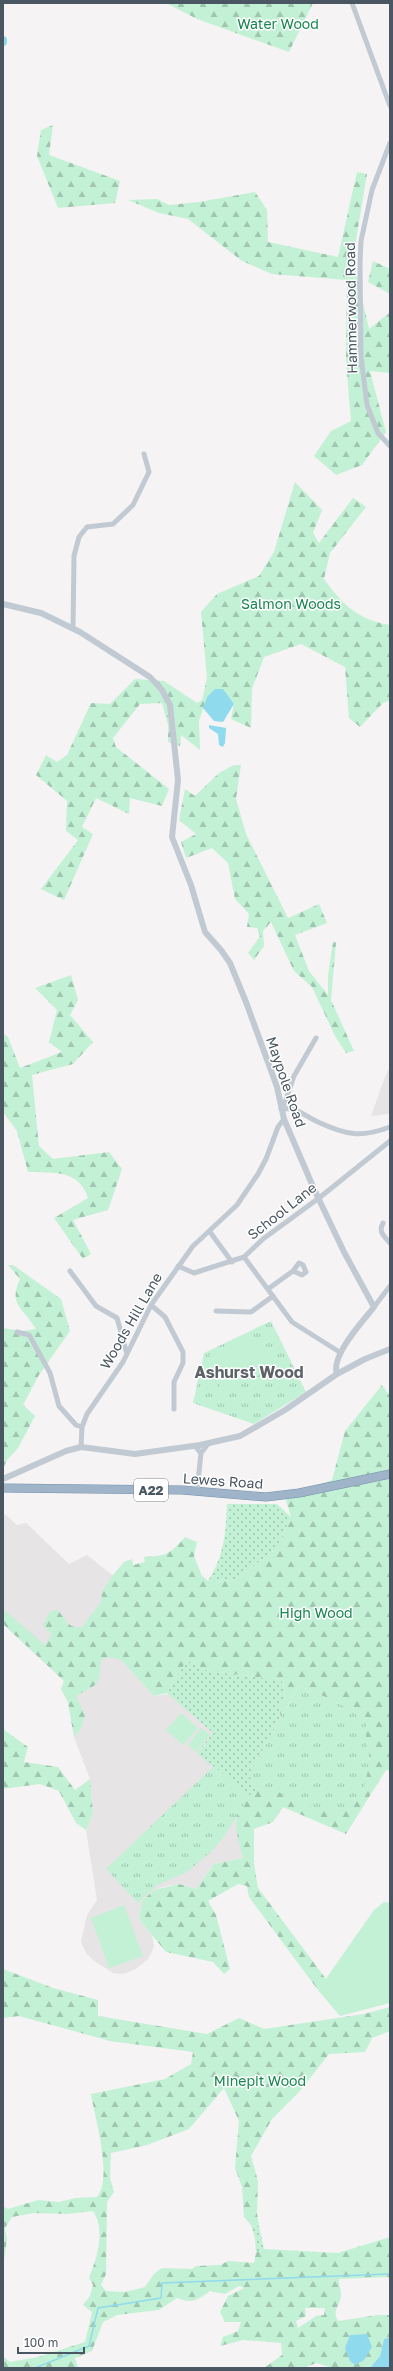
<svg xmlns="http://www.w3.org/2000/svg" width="393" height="2371" viewBox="0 0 393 2371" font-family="'Golos Text',sans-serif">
<defs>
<pattern id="grass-dots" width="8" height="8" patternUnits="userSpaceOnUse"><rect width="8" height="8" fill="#c3f1d5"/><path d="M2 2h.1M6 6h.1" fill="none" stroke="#a0c6b0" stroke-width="1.8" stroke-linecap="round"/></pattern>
<pattern id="forest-firs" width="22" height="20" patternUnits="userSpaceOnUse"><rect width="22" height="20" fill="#c3f1d5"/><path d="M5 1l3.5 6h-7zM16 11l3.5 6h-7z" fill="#a0c6b0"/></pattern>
<pattern id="park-tufts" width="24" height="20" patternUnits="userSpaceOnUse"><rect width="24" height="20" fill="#c3f1d5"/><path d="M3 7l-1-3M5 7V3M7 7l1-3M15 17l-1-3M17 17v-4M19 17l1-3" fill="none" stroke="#a0c6b0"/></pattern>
</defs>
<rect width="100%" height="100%" fill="#f5f3f3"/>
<path fill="#e6e4e5" d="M390 1066V1114L371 1116 385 1077Z
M5 1514 17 1525 26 1523 69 1564 87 1555 120 1581 121 1660 154 1696 282 1680 290 1798 236 1824 243 1858 214 1864 196 1889 179 1884 166 1886 154 1890 142 1901 139 1919 152 1935 154 1947 148 1959 136 1969 123 1974 113 1973 94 1961 86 1953 81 1942 87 1915 97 1900 86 1830 93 1813 90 1779 74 1737 68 1702 61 1689 64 1681 3 1624V1517Z"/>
<path fill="url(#grass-dots)" d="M227 1504H277L291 1517 277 1548 237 1579 217 1582 208 1581C224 1556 226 1533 227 1504Z
M187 1660 208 1671 282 1680 285 1696 279 1708 281 1717 249 1774 256 1790 248 1797 197 1753 213 1733 167 1693Z
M251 2225 259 2226 264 2249 256 2252 255 2238Z"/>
<path fill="url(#forest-firs)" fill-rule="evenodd" d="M166 3H313L289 52 197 19Z
M53 125 49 155 120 181 115 203 58 208 37 156 41 130Z
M357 172 367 174 355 246V266L369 329 390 312V373L370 371 386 432 362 465 336 475 314 456 331 431 351 421 346 361 347 280 272 274 242 261 188 219 159 213 128 200 157 199 169 205 199 202 255 192 267 210 268 242 338 257Z
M373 261 390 269V294L368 282Z
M295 482 322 510 313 533 319 543 353 498 366 507 330 553 324 579C342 604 358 620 390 625V700L383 703 360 727 349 718 345 667 301 644 264 657 252 689 251 728 231 719 234 704 207 697 199 721 200 750 181 735 180 746 168 742V725L162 703 140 704 113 738 116 747 169 789 162 806 130 798 129 814 96 798 82 827 93 834 64 900 41 889 78 840 66 831 67 801 36 775 46 755 57 762 67 755 91 703 110 704 135 679 164 681 197 703 202 700 207 678 201 612 217 594 259 576 274 552Z
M234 765H241L236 799 246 834 288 918 319 904 327 923 295 935 309 971 328 995V976L333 941 336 943 331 1000 354 1051 346 1053 335 1036 312 987 294 971 271 922 263 931 264 946 254 960 248 953 260 936 257 928 247 927 249 914 235 899 228 863 212 848 186 858 181 842 196 834 179 820 185 789 195 796 219 773Z
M71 975 78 1000 70 1015 93 1042 73 1064 32 1075 39 1146 53 1159 109 1152 122 1169 108 1210 73 1220 91 1254 83 1259 54 1218 88 1198C79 1169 53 1173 28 1172L17 1131 3 1112V1033L8 1037 20 1068 62 1052 49 1042 57 1010 35 988Z
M8 1265H13L61 1299 70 1331 39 1375 23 1405 35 1416 18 1448 7 1460 3 1469V1328L22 1331 36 1329C23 1308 8 1304 20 1279Z
M382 1385 390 1396V1771L386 1770 346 1834 283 1807 273 1822 254 1829V1864L258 1888 326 1979 318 1990 249 1897 247 1886 238 1884 208 1901 216 1915 230 1969 224 1974 213 1962 166 1952 139 1919 142 1901 154 1890 179 1884 196 1889 214 1864 243 1858C240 1847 237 1836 236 1825 235 1808 252 1785 270 1788 276 1789 284 1795 290 1798L370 1761 366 1739V1718L330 1699 299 1686 281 1717 279 1708 285 1696 282 1680 208 1671 187 1660 167 1693 154 1696 121 1660 108 1657 101 1660C99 1687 99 1683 76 1696L85 1715 81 1729 74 1737 68 1702 61 1689 64 1681 3 1624V1609L45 1645 52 1634 43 1626 49 1612 57 1610C67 1619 67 1629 82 1627L101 1602 102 1592 112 1576 124 1562 132 1559 133 1565 145 1562 144 1557C167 1556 170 1554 185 1537L197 1542 194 1556 202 1576 208 1581 217 1582 237 1579 277 1548 291 1517 285 1497 332 1480 345 1431Z
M3 1729 28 1747 24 1762 58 1767 75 1790 90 1779 93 1813 86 1830 76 1823 59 1791 40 1784 3 1789Z
M3 1969 53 1988 98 2000V2016L207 2034 239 2018 264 2029 364 2014 390 2007V2031L372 2038 365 2052 329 2054 299 2092 272 2119 251 2156 258 2181 257 2213 259 2226 251 2225 244 2217 242 2187 235 2168 239 2121 224 2088 189 2129 147 2145 111 2153 110 2178 114 2192 107 2202 106 2274 101 2285 106 2291 125 2292 145 2287 154 2274 162 2268 192 2269 196 2266 220 2265 228 2261 254 2263 256 2252 264 2249 338 2253 390 2237V2277L339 2279C338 2285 342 2290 341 2297 339 2306 332 2311 338 2321L378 2315H390V2337L384 2339 380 2356 370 2368H332L317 2363 303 2368H264L282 2355 281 2343 243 2340 220 2346 223 2337 238 2331 241 2322H225L220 2312 228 2296 244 2288 239 2286 225 2294 210 2291C198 2300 191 2304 177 2298L159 2310 117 2315 103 2322 92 2351 75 2358 78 2368H3V2356L10 2362 38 2357 85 2342 92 2312 83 2305 90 2296 93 2285 89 2278C97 2258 106 2230 93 2211L67 2214 34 2213 12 2217 5 2228 7 2239 3 2267V2206L8 2209 38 2200 59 2202 76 2198 97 2197C113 2177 95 2119 91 2094L165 2079 191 2064 193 2052 110 2041 19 2016 3 2018ZM305 2308H325L324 2315 316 2316 298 2328 296 2321 306 2316Z"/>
<path fill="url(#park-tufts)" d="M271 1321 306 1392 254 1424 193 1403 204 1353Z
M299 1686 330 1699 366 1718V1739L370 1761 364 1788 353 1801 341 1810 331 1812 308 1806 270 1788 256 1790 249 1774Z
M214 1766 248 1797 225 1835 213 1850 187 1872 157 1885 138 1903 106 1869Z"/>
<path fill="#c3f1d5" d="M263 1336 274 1370 220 1388 209 1354Z
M181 1713 198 1728 183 1745 166 1730Z
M201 1728 210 1735 196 1752 188 1745Z
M384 1902 390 1903V2003L340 2016 318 1990 374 1910Z
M124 1905 143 1956 109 1968 91 1918Z"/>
<path fill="#90daee" d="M215 689H223L234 704 223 722 214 721 203 708 207 697Z
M209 725 226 728 225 743 223 747 219 745 218 734 209 728Z
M367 2334 372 2347 364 2360 355 2365 350 2361 345 2348 350 2335Z
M390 2337V2368H370L380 2356 384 2339Z"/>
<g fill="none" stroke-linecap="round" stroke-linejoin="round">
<path stroke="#90daee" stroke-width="1.5" d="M35 2368 89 2346 98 2308 161 2298 162 2283 390 2274"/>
<path stroke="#90daee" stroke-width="8" d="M3 40V42"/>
<g stroke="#7690ad" stroke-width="9">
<path id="trunk" d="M3 1488 182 1490 266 1497 299 1493 390 1474"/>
</g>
<path stroke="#c1cad2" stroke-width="5" d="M352 3 390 106
M390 143 372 190 361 241 360 263 361 356 367 405 378 433 390 446
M73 628 74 556 79 537 87 527 113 524 133 505 149 472 144 454
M283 1108 294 1076 316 1038
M281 1109C296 1106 306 1117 318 1122 346 1135 361 1138 390 1127
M383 1223C378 1232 384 1236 390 1243
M210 1232 232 1262
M244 1257 292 1322 341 1353
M178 1266 194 1273 244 1257 263 1239 319 1198 390 1141
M70 1271 96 1306 117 1318 127 1354
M268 1289 293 1271 299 1263 303 1265 306 1272 302 1275 293 1271
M151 1305 165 1317 183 1352V1363L174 1382V1409
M374 1307 390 1286
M216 1311 251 1312 273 1296
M17 1332 29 1335 32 1340 50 1373 59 1406 76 1425 82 1427
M195 1446 201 1453 208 1444
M81 1447 82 1427 87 1414 123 1362 151 1305 193 1246 237 1205 258 1174 266 1159 278 1127 284 1119
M197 1491 201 1453"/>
<path stroke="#c1cad2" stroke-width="6" d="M3 604 41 613 80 632 150 677 162 690 170 705 178 780 172 837 191 885 205 932 221 950 230 963 246 1002 277 1087 284 1119 314 1189 344 1252 374 1307C364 1320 330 1356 337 1374
M3 1479 66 1451 81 1447 135 1454 200 1445 240 1436 285 1410 337 1374 365 1359 390 1349"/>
<use href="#trunk" stroke="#9fb4c9" stroke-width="8"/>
</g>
<g text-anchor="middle" stroke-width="3" stroke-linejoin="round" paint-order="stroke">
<rect fill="#fff" stroke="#808990" stroke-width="1" x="134" y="1479" width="34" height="22" rx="3"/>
<g font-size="13" font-weight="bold" fill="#4a5661">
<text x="151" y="1495">A22</text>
</g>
<g font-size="14" fill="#17864f" stroke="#fff">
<text x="278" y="29">Water Wood</text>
<text x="291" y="609">Salmon Woods</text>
<text x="316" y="1618">High Wood</text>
<text x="260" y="2086">Minepit Wood</text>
</g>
<g font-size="14" fill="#4a5661" stroke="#fff">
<text transform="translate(351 308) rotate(-91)" y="5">Hammerwood Road</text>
<text transform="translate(286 1082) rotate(71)" y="5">Maypole Road</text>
<text transform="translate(282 1211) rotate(-38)" y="5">School Lane</text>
<text transform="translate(131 1321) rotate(-60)" y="5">Woods Hill Lane</text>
<text transform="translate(223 1481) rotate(4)" y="5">Lewes Road</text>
</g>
<g font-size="16" font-weight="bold" fill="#5f6368" stroke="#fff">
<text x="249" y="1378">Ashurst Wood</text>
</g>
</g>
<rect width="393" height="2371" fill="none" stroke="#4a5661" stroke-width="8"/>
<path d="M18 2347v6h66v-6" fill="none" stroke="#4a5661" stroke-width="2"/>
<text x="24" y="2347" font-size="12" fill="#4a5661" stroke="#ffffff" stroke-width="3" paint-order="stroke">100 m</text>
</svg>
